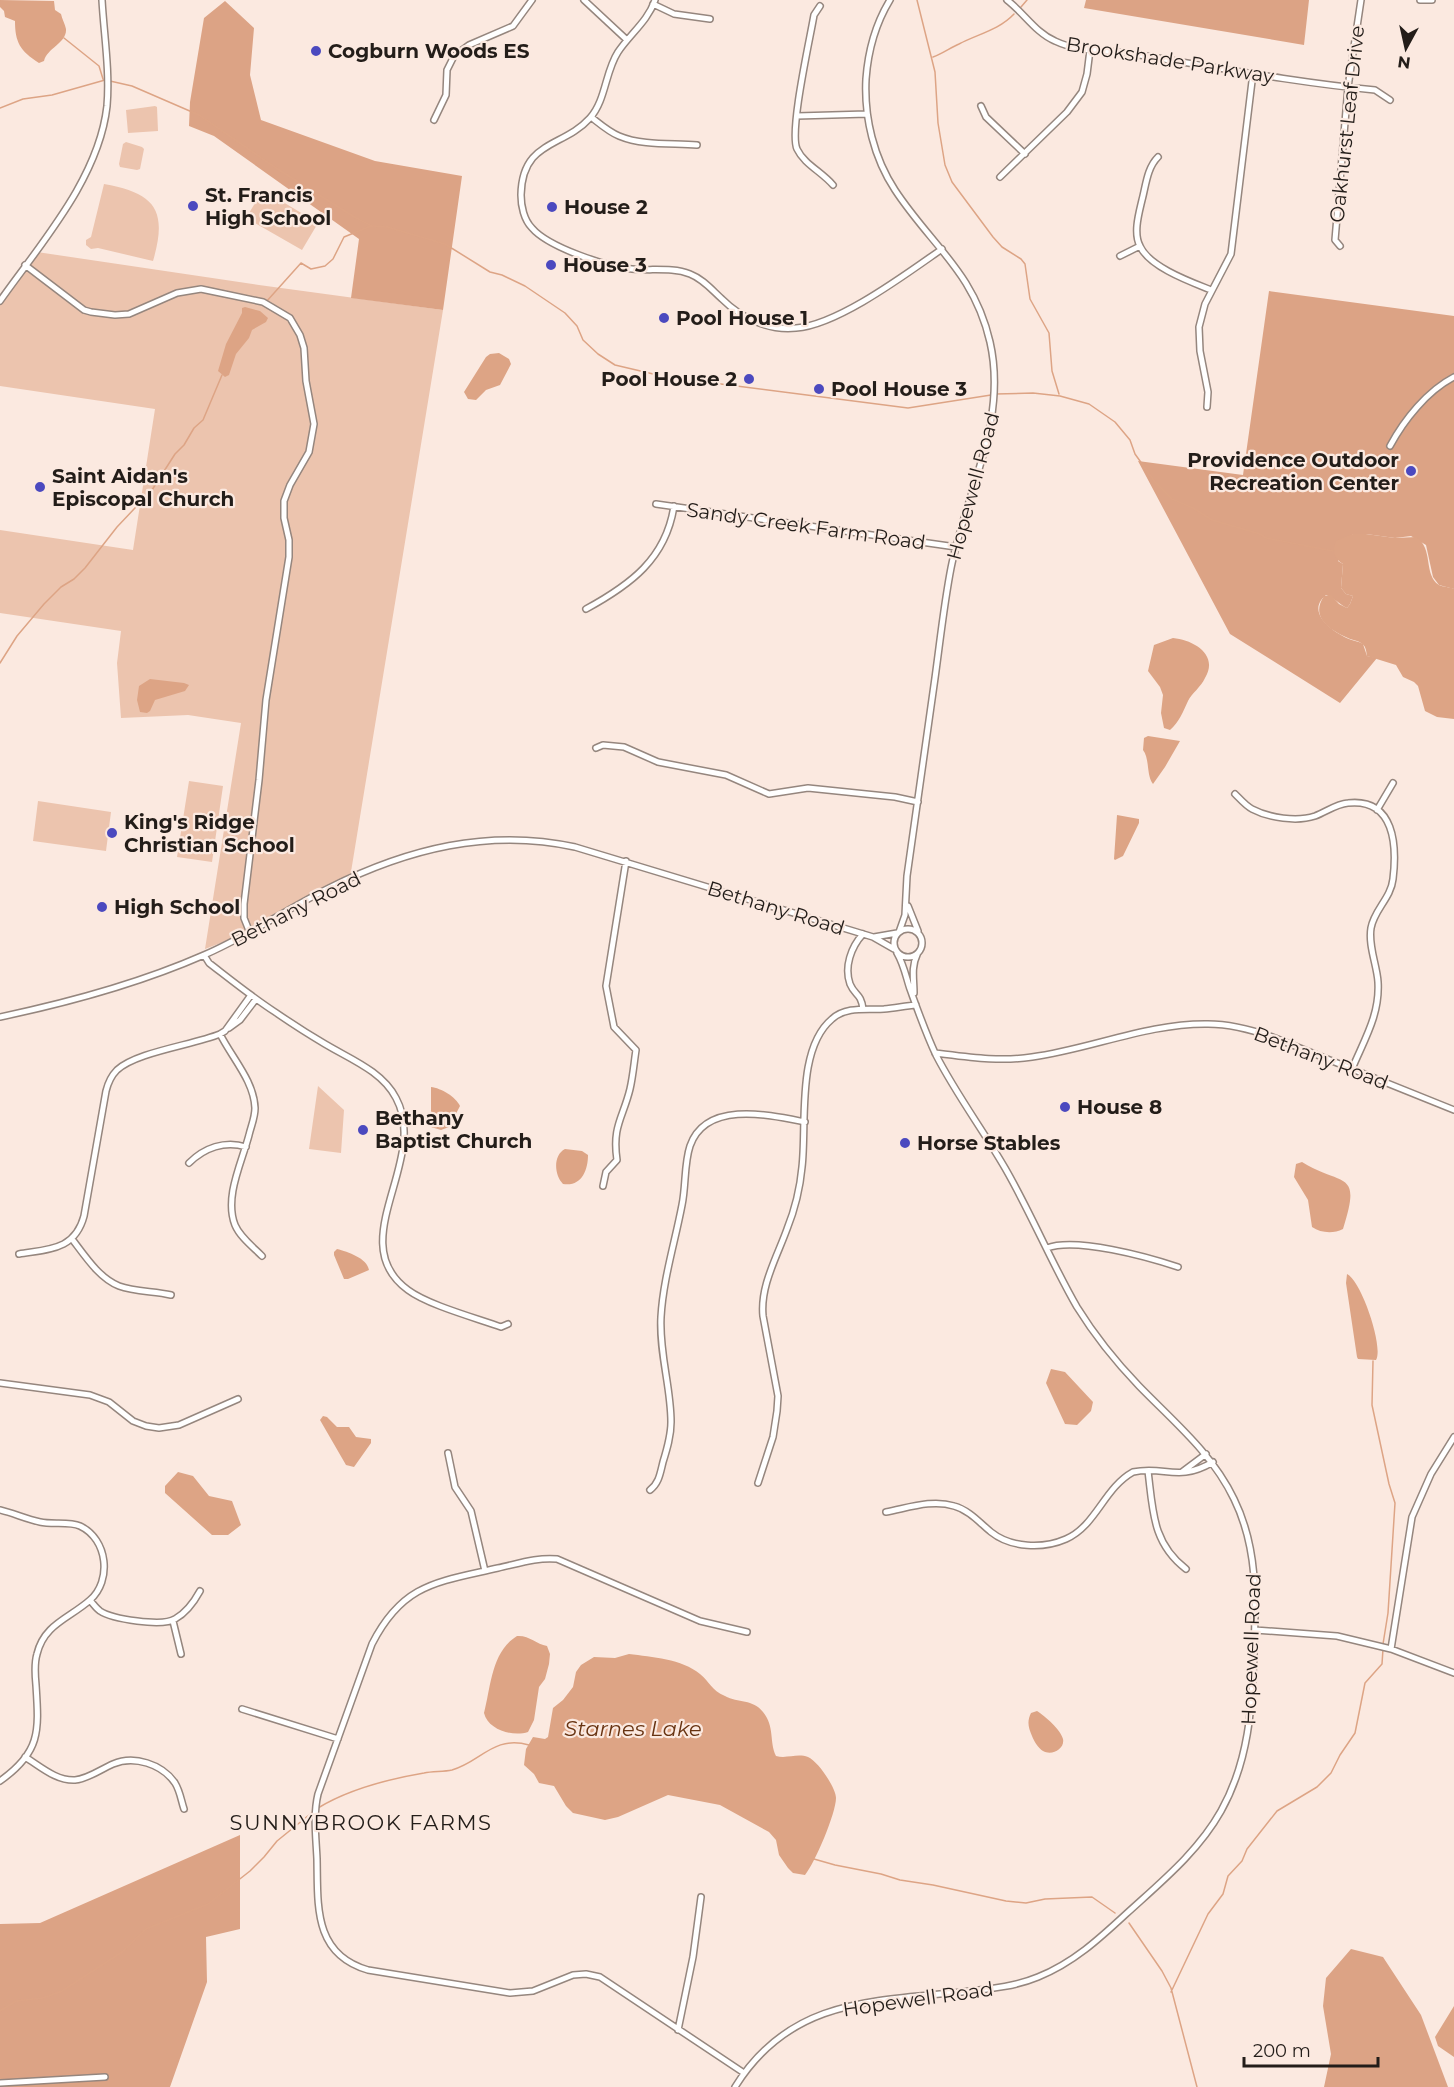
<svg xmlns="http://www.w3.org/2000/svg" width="1454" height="2087" viewBox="0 0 1454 2087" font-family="Montserrat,sans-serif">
<rect width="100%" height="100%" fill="#fbe9e0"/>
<path fill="#ecc4ae" d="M155 106 157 107 158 131 128 133 126 110Z
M126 142 142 147 144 149 140 169 137 170 120 167 119 164 123 144Z
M104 184C155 193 168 210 153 261L98 248 91 249 86 245V240L91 237Z
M263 190 318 223 302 250 246 218Z
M37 252 259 285 443 310 350 878 254 930 205 949 241 723 188 715 121 718 117 663 121 631 0 613V530L133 550 155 409 0 386V304L13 281Z
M189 781 223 786 212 862 177 857Z
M38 801 111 812 106 851 33 841Z
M318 1086 344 1110 341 1153 309 1149Z"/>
<path fill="#dca385" d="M1086 0H1309L1304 45 1084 8Z
M225 1 254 28 250 75 261 120 375 161 462 176 443 310 351 298 359 239 214 136 189 126 190 102 204 18Z
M1269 291 1454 316V589L1439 585 1433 577 1426 545 1411 536 1395 538 1366 534H1353L1338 561 1343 564 1341 588 1346 594 1353 596 1350 604 1347 608C1339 604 1335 598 1326 595 1305 612 1332 632 1349 639 1354 641 1358 641 1363 644L1367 656 1377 658 1340 703 1230 634 1138 461 1243 475Z
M240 1835V1929L206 1937 207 1982 170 2087H0V1924L40 1923Z
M1351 1949 1383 1957 1421 2015 1448 2087H1324L1331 2054 1323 2006 1326 1978Z"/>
<path fill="#dda485" d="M0 0 54 1 55 10 61 14C62 19 65 24 66 29 67 43 47 48 44 61L39 63C20 51 15 42 15 21L5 17 4 11 0 7Z
M245 307 260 311 268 318 266 322 252 330 249 338 236 354 229 375 225 377 218 371 226 344 242 313V308Z
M499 353 509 359 511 364 500 385 486 390 476 400 468 399 464 392 486 357 490 354Z
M1353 534H1366L1395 538 1416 537C1434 548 1423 575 1439 585 1443 587 1450 587 1454 589V719L1437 717 1425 711 1418 686 1414 682 1403 677 1396 665 1367 656C1366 650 1366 646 1361 643 1357 640 1352 640 1348 638 1329 630 1310 617 1324 596L1331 595 1339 604 1347 608 1350 604 1353 596 1346 594 1341 588 1343 564C1334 558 1332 552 1336 541Z
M1173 638C1194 640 1219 655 1205 678 1201 687 1192 693 1188 701 1183 712 1179 722 1170 730L1164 728 1161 713 1163 695 1160 687 1148 671 1154 645Z
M150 679 184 683 189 685 185 691 155 700 150 711 147 713 140 712 137 700 139 686Z
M1148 736 1180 741 1165 767 1153 784C1146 775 1150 759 1143 750L1144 738Z
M1117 815 1139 819V823L1123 856 1115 860 1114 859Z
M431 1087C441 1088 456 1097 460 1106L449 1127 441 1130 431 1127Z
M565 1149 582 1151 588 1155C588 1171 581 1187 563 1184 554 1175 553 1155 565 1149Z
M1302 1162C1343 1187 1362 1169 1343 1229 1333 1234 1321 1233 1312 1227L1308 1200 1294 1177 1296 1164Z
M337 1249C348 1252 367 1258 369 1270L348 1279H344L334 1255V1252Z
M1347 1274C1361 1280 1384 1347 1376 1360L1358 1359 1357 1357 1346 1283Z
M1051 1369 1065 1372 1093 1402 1091 1411 1077 1425 1065 1424 1046 1383Z
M323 1416 327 1417 337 1427H349L356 1437 371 1439V1443L354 1467 346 1465 320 1420Z
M178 1472 193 1476 209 1496 232 1501 241 1525 228 1535H212L165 1493V1486Z
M517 1636C529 1635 536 1644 547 1646L550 1654 549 1664 545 1679 539 1687 534 1720 528 1732C513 1737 488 1730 484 1713 491 1687 491 1652 517 1636Z
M629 1654C652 1657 682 1659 700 1674 710 1682 711 1690 725 1696 738 1703 753 1699 763 1712 775 1727 769 1741 776 1756 787 1759 797 1753 808 1757 818 1761 836 1788 836 1798 836 1813 815 1863 805 1875L793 1873 788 1868 779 1855 776 1840 769 1832 720 1805 668 1795 618 1817 605 1820 573 1813 566 1806 554 1786 539 1783 534 1774 524 1765 526 1749 533 1737 545 1739 548 1737 553 1708 563 1700 573 1687 576 1672 581 1665 594 1657 615 1658Z
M1037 1711C1045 1716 1061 1730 1063 1739 1065 1749 1052 1756 1043 1751 1038 1748 1034 1741 1032 1736 1028 1727 1027 1721 1031 1713Z
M1454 2006V2057L1438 2046 1435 2037Z"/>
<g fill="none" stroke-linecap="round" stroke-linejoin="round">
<path stroke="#dda485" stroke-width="1.5" d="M917 0 935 72 938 123 945 165 952 182 993 237 1002 247 1021 259 1025 264 1030 299 1049 333 1052 371 1059 394
M1021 7 1027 0
M64 38 99 66 103 79
M933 57C942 54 950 48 959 44 978 34 999 30 1014 14
M110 81 132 86 199 115 276 168 356 218 372 226 387 227 445 244 490 272 502 275 525 286 565 313 577 326 583 340 598 354 615 365 666 377 908 408 991 395
M0 108 23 99 52 95 105 80
M266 302 301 263 311 269 325 266 333 259 344 237 371 226
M995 394 1033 393 1060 396 1089 404 1115 422 1130 440 1135 454 1155 482 1172 499 1193 508 1212 520 1260 534 1266 538 1333 551
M0 663 17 636 44 604 61 587 74 579 85 568 117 527 152 490 175 454 184 445 194 428 203 420 222 375
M1373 1361 1372 1405 1389 1484 1395 1503 1388 1613 1383 1644
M318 1808C349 1789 389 1779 424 1773 433 1771 443 1772 452 1770 481 1762 493 1735 529 1745
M814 1859 835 1865 881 1874 900 1880 933 1885 1006 1901 1026 1903 1045 1899 1092 1897 1115 1913
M1129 1923 1162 1971 1171 1988 1197 2087
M1171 1992 1208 1914 1223 1894 1228 1876 1242 1861 1247 1849 1277 1811 1317 1787 1331 1773 1340 1755 1355 1733 1365 1683 1382 1664 1383 1649
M0 2011 16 2001 43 1998 62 1991 122 1952 146 1929 208 1904 250 1871 264 1857 277 1841 314 1811"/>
<g stroke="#95867e" stroke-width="8">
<path id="minor" d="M584 0 627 40
M655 0C648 21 630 34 618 52 605 72 606 100 590 118 563 148 522 140 521 195 521 206 524 220 532 228 548 247 607 267 632 269 651 271 672 267 690 274 703 279 712 290 722 299 741 318 769 331 796 328 838 325 906 274 942 249
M890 0C876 23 868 52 866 79 864 118 874 158 895 190 931 245 974 272 990 342 1008 421 966 492 951 568 944 604 940 642 935 678 926 744 916 810 907 876L905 915 899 932
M1007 0C1024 13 1036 33 1055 41 1078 52 1103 50 1127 53 1209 66 1292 82 1375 90L1390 100
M1420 0H1432
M653 4 674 14 710 19
M820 6 814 15C810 39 789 131 797 149 804 164 822 172 833 185
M981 106 986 117 1025 154
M797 116 867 114
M591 117C600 124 609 132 619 136 643 146 672 143 697 145
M434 120 446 95 447 70 454 56 469 45 513 26 532 0
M1158 157C1147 168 1146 185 1142 200 1139 213 1133 233 1140 246 1149 267 1191 282 1211 290
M1000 177 1067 112 1082 92 1087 74 1090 50
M1340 246 1335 240 1348 87 1361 0
M1120 256 1140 246
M25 265 84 310 91 312 115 315 129 314 177 293 201 289 263 302 290 318 300 335 304 348 306 381 314 424 309 452 290 485 284 501V518L289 540V557L266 700 259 780 244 904V918L250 933
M0 301C41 243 99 178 107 106 110 71 104 35 102 0
M1207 407 1208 392 1200 351 1199 327 1205 304 1231 254 1253 73
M1390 446C1404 420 1427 391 1454 377
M656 504 956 547
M586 609C630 585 666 559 674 506
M596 748 603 745 624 747 658 762 726 775 769 794 808 788 895 797 918 802
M1235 794C1240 799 1246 806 1252 809 1269 818 1297 822 1315 816 1326 812 1336 804 1348 803 1395 798 1397 846 1393 879 1391 898 1374 910 1371 928 1368 946 1377 965 1378 982 1380 1015 1364 1040 1352 1069
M1377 810 1393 783
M908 906 918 931
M894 943a14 14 0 1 1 28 0a14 14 0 1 1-28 0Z
M863 934C851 947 844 967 850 984 855 996 861 993 863 1009
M874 937 897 933
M204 955 209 963C231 980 252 997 275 1012 291 1023 308 1034 325 1044 350 1059 382 1071 396 1098 430 1161 342 1242 408 1290 428 1305 476 1318 501 1327L508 1324
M914 993C914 980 911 967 917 955
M0 1017C71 1002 138 984 204 955 248 936 287 909 329 888 407 849 489 828 575 847L873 937 894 949
M229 1028 240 1020 256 999
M220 1034C232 1058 254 1081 255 1108 255 1118 251 1126 249 1135 242 1162 224 1197 235 1225 240 1237 253 1247 262 1256
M935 1053C968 1057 1000 1062 1032 1057 1091 1049 1148 1023 1208 1024 1232 1024 1253 1030 1275 1038L1454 1110
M189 1163C204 1148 225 1140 246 1147
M603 1186 606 1172 617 1160C612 1126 623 1118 630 1089 633 1076 634 1063 636 1050L614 1027 606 986 626 861
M72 1239C85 1256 99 1278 119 1286 135 1292 155 1291 171 1295
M1047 1248C1076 1237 1148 1257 1178 1267
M19 1254C49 1249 75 1250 84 1216L106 1091C108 1083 111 1076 117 1070 136 1052 193 1045 220 1034L225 1031 251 995
M0 1383 90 1395 109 1402 133 1421 146 1426 159 1428 179 1425 238 1399
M448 1453 455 1487 471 1511 485 1571
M1148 1471C1153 1510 1152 1543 1186 1569
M1182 1472 1206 1454
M758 1483 773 1437 777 1411 778 1396 763 1316C760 1286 777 1257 787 1229 795 1209 800 1189 802 1167 807 1125 796 1049 832 1019 846 1006 867 1010 884 1009 895 1008 905 1006 916 1005
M650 1490C659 1483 660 1474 663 1462 667 1449 671 1436 671 1422 671 1387 659 1353 661 1317 663 1280 675 1242 682 1205 686 1186 684 1164 690 1146 706 1100 770 1115 805 1122
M0 1510C13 1513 26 1519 40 1522 52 1525 69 1521 80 1526 108 1539 112 1581 90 1600 70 1618 44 1624 37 1654 34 1664 35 1675 36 1685 39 1731 41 1752 0 1781
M886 1512C908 1508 932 1499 954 1506 969 1510 980 1523 991 1532 1011 1548 1043 1549 1066 1539 1096 1526 1104 1488 1133 1472 1165 1465 1177 1483 1213 1462
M90 1600C93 1604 96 1608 100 1611 112 1619 162 1627 175 1619 186 1613 194 1602 200 1591
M173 1621 181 1654
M1255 1630 1337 1636 1391 1649 1454 1673
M1391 1649 1412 1517 1431 1474 1454 1437
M242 1709 338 1739
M25 1757C40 1766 56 1781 75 1780 88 1779 101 1769 113 1764 134 1755 162 1764 175 1783 180 1791 181 1800 184 1809
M678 2030 693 1957 701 1897
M744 2073 600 1977 586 1974 573 1975 533 1991 510 1993 368 1970C313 1954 318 1905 317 1859 316 1837 313 1815 318 1794L372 1644C403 1583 438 1582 498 1568 517 1564 537 1557 557 1559L700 1621 747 1632
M0 2083 105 2077
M735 2087C789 2000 870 2001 962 1992 988 1989 1014 1987 1038 1977 1073 1963 1099 1939 1126 1914 1161 1882 1198 1852 1221 1811 1249 1761 1252 1708 1254 1652 1256 1599 1258 1548 1234 1499 1212 1453 1174 1422 1139 1386 1116 1362 1095 1336 1077 1307 1051 1262 1031 1213 1005 1168 983 1130 956 1094 936 1055 926 1034 918 1011 910 989 906 977 904 965 897 953"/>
</g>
<use href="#minor" stroke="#fff" stroke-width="5"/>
</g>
<g fill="#4b49bf" stroke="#fbe9e0" stroke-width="2">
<circle cx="316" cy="51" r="6"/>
<circle cx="193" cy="206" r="6"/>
<circle cx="552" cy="207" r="6"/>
<circle cx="551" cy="265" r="6"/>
<circle cx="664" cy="318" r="6"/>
<circle cx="749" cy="379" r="6"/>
<circle cx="819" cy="389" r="6"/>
<circle cx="1411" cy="471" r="6"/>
<circle cx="40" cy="487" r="6"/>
<circle cx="112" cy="833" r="6"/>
<circle cx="102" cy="907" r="6"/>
<circle cx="1065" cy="1107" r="6"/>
<circle cx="363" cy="1130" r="6"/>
<circle cx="905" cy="1143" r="6"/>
</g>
<g text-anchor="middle" stroke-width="4.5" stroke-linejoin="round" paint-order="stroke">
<g font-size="20" font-weight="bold" fill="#231d19" stroke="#fbe9e0" text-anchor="start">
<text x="328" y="58">Cogburn Woods ES</text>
<text x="205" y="202">St. Francis<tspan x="205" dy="23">High School</tspan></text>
<text x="564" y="214">House 2</text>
<text x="563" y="272">House 3</text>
<text x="676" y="325">Pool House 1</text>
<text x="737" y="386" text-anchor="end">Pool House 2</text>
<text x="831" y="396">Pool House 3</text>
<text x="1399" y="467" text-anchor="end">Providence Outdoor<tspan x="1399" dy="23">Recreation Center</tspan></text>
<text x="52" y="483">Saint Aidan's<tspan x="52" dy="23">Episcopal Church</tspan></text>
<text x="124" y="829">King's Ridge<tspan x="124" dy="23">Christian School</tspan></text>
<text x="114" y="914">High School</text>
<text x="1077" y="1114">House 8</text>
<text x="375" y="1125">Bethany<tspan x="375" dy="23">Baptist Church</tspan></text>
<text x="917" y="1150">Horse Stables</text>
</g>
<g font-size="20" fill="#231d19" stroke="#fbe9e0">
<text transform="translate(1170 60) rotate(9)" y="7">Brookshade Parkway</text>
<text transform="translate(1347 124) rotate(-84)" y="7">Oakhurst Leaf Drive</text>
<text transform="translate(973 486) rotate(-75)" y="7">Hopewell Road</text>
<text transform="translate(806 526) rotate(8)" y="7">Sandy Creek Farm Road</text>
<text transform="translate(776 908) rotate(17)" y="7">Bethany Road</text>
<text transform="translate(296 909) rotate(-27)" y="7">Bethany Road</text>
<text transform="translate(1321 1058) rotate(21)" y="7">Bethany Road</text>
<text transform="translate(1251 1649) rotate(-88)" y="7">Hopewell Road</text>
<text transform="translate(918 1999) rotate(-8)" y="7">Hopewell Road</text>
</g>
<g font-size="21" font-style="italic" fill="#683311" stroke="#fbe9e0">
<text x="633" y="1736">Starnes Lake</text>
</g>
<g font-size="21" letter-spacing="1.5" fill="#231d19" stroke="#fbe9e0">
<text x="361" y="1830">SUNNYBROOK FARMS</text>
</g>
</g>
<g transform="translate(1406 48) rotate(188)" stroke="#fbe9e0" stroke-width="4.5" paint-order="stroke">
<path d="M0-4.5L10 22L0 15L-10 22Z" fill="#231d19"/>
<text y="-9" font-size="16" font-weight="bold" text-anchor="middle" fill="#231d19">N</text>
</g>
<path d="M1244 2057v9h134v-9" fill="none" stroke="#231d19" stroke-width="3"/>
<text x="1253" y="2057" font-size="18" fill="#231d19" stroke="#fbe9e0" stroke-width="4.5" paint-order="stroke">200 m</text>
</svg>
